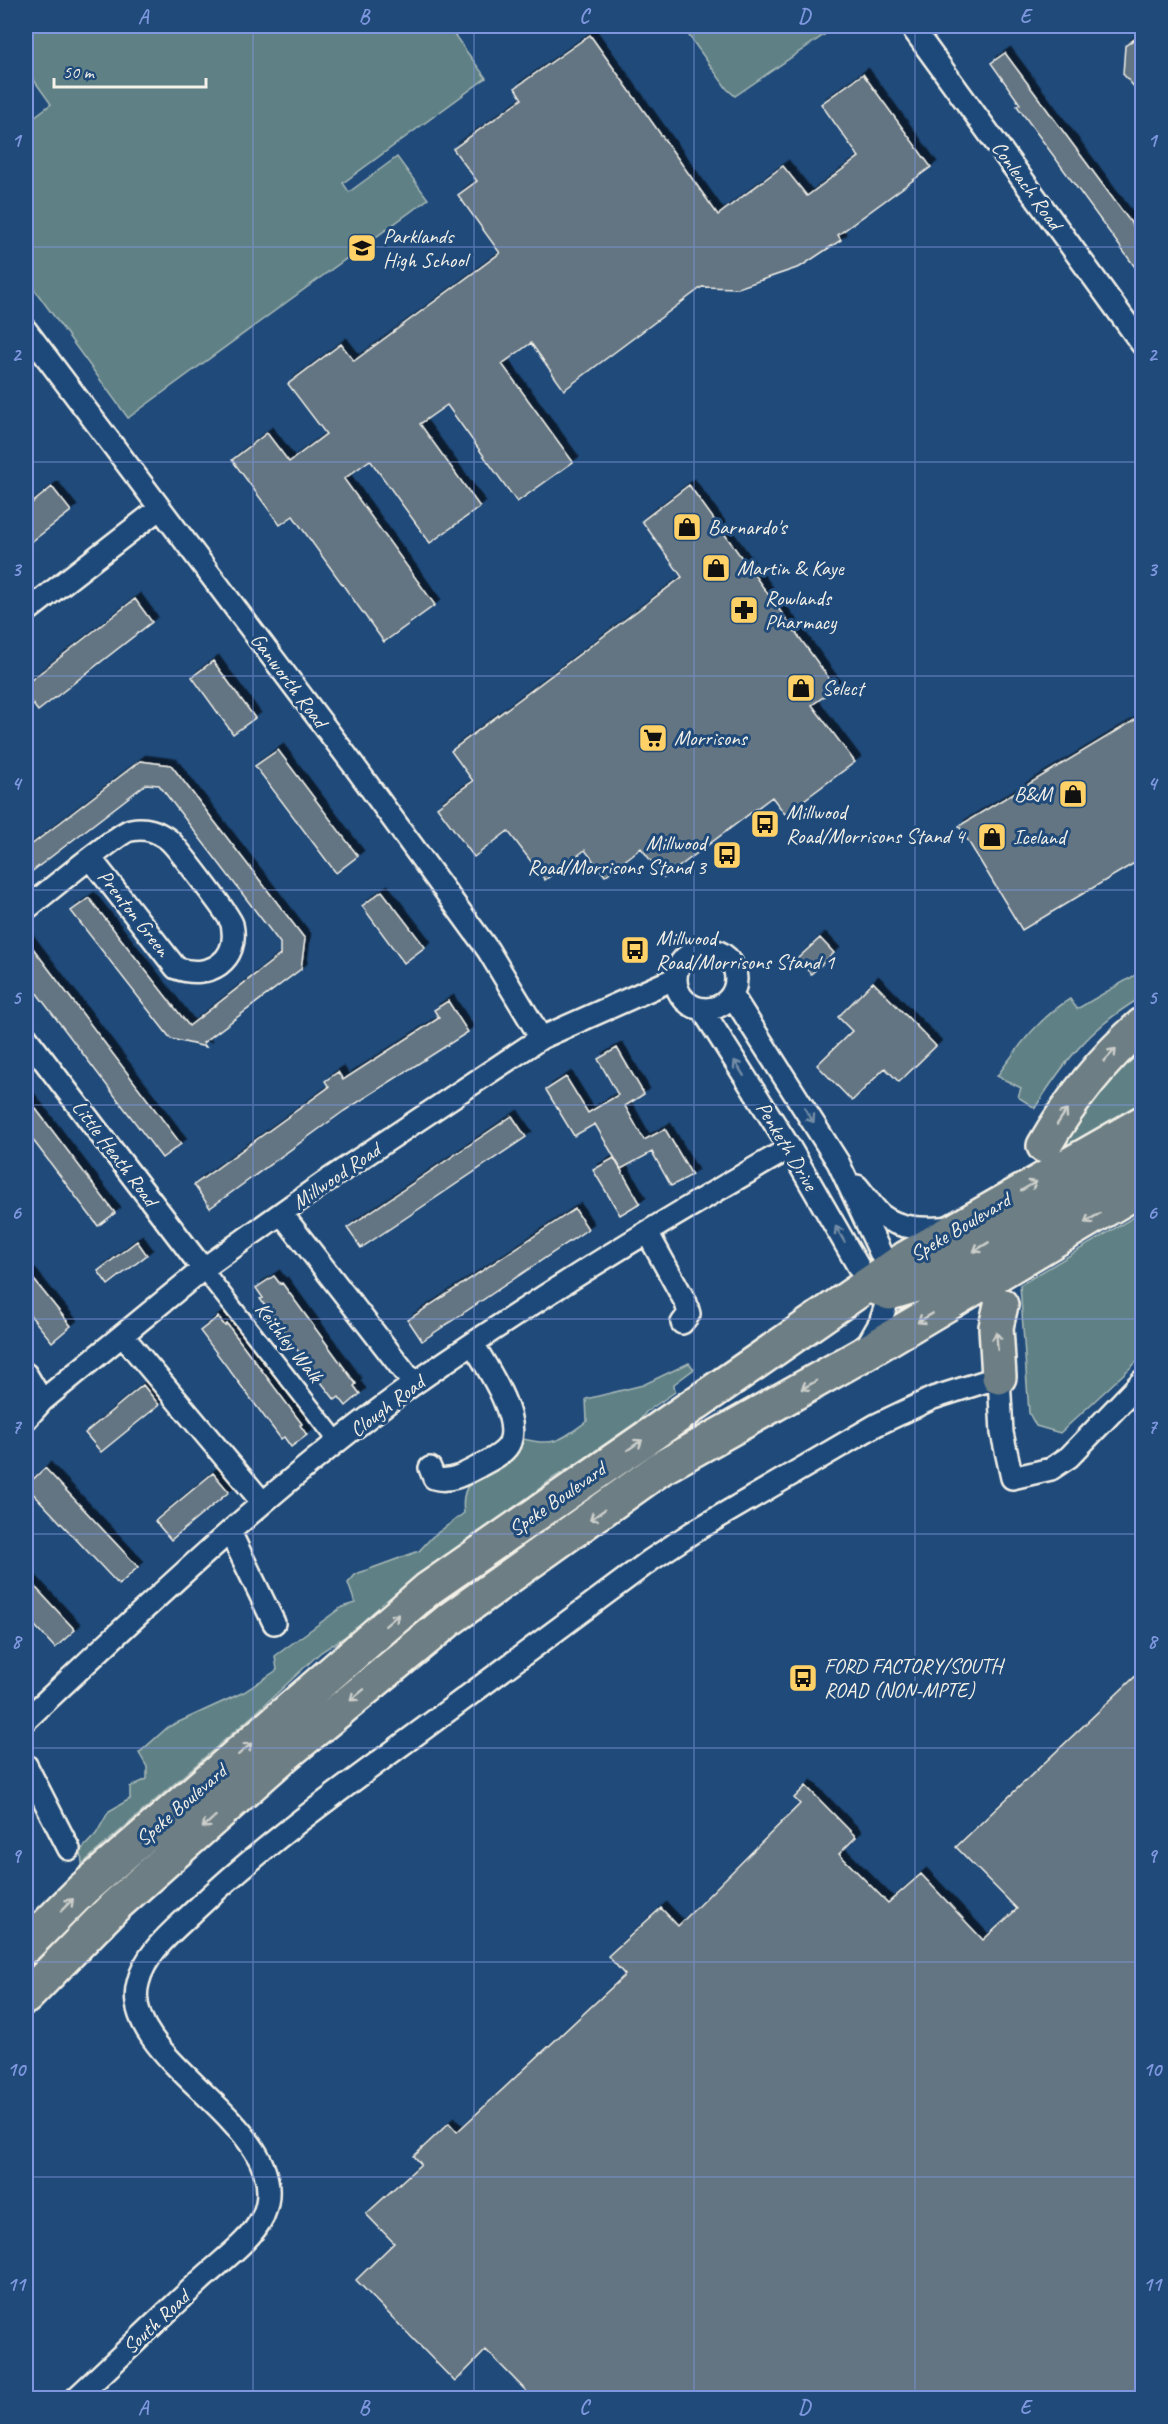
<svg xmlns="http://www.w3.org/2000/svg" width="1168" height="2424" viewBox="0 0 1168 2424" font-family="Caveat,sans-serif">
<defs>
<filter id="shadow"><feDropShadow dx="5.5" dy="-5.5" stdDeviation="0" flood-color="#0009"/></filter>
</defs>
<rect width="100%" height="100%" fill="#1f4a7a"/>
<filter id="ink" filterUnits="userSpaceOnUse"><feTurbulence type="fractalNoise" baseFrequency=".0167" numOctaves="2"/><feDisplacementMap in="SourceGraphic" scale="12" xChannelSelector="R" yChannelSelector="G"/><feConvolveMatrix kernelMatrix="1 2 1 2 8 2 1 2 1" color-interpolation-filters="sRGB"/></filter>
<g filter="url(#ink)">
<path fill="#5e8186" stroke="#a9b9b7" stroke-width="1.5" d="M26 26H448L486 78 343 183 349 192 397 157 428 199 128 418 26 278V123L51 104 26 69Z
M682 26H837L735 96 727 89Z
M1142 971V997C1092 1026 1065 1060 1035 1108L1018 1097 1021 1088 997 1076C1019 1046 1038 1019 1070 999L1077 1009Z
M1142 1043V1106L1056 1151 1069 1125Z
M1142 1212V1357L1060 1433 1036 1426 1029 1413 1020 1285Z
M689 1363 694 1369 674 1384 675 1392 646 1412 632 1430 553 1478 369 1621 321 1652 258 1711 82 1864 81 1850 96 1834 109 1811 130 1799V1787L147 1779V1767L139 1753 168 1727 244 1692 277 1670 275 1656 342 1607 355 1603 348 1583 356 1574 419 1551 432 1537 464 1513C457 1466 504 1471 523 1439 555 1447 561 1440 587 1421L586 1399 643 1385Z"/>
<path fill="#637483" stroke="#f4f1e8" stroke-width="1.5" filter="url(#shadow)" d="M1143 33V97L1123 74 1125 46Z
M590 35 718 215 783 166 807 196 859 157 821 104 863 74 931 167 838 235 841 240 800 267 738 288 702 287 564 390 531 343 502 364 573 462 517 502 447 405 420 424 480 507 430 543 370 460 344 479 435 605 384 642 293 516 280 525 232 460 267 433 289 462 326 434 288 384 341 344 354 361 500 253 458 195 477 181 453 149 522 99 515 88Z
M1005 53 1143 239V278L1017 106 1020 104 991 63Z
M689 485 836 688 812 705 855 762 785 814 772 797 664 878 641 848 605 876 585 850 545 880 508 831 474 857 437 807 473 781 451 751 682 577 642 521Z
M52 487 71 511 26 546V508Z
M135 599 152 622 38 711 26 695V684Z
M213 661 255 718 233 734 192 677Z
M1143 715V858L1022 930 959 826Z
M278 750 358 856 336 873 255 766Z
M140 761 171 765 305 939 301 969 203 1043 206 1047 171 1039 71 911 89 898 189 1026 280 955V943L159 785 146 784 26 876V849Z
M382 891 425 947 404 963 362 906Z
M820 938 834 953 811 974 797 959Z
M26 939 181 1144 162 1158 26 979Z
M873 982 936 1046 899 1082 885 1068 852 1101 817 1065 852 1031 838 1017Z
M448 1001 468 1032 344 1111 210 1208 194 1185 329 1087 325 1081 338 1072 343 1080 439 1018 434 1010Z
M617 1048 644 1094 625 1106 644 1140 665 1129 692 1175 671 1186 652 1152 621 1169 595 1124 574 1136 546 1090 566 1077 588 1113 618 1095 598 1059Z
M26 1096 115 1213 98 1226 26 1131Z
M512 1116 526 1137 361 1248 347 1228Z
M614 1158 640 1203 620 1215 593 1170Z
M575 1209 588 1229 422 1341 408 1320Z
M137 1241 147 1255 108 1285 98 1271Z
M26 1270 71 1326 52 1342 26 1310Z
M274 1276 280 1284 282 1283 356 1384 354 1386 360 1394 346 1406 339 1397 335 1400 314 1373 260 1299 263 1298 256 1288Z
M218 1317 225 1326 227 1324 302 1424 300 1425 307 1435 291 1447 284 1437 281 1439 200 1331Z
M143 1385 159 1405 101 1452 85 1433Z
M45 1468 138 1567 119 1585 26 1486Z
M213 1473 229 1492 171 1540 155 1521Z
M26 1577 75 1630 55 1648 26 1616Z
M1143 1669V2398H587L579 2391 571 2398H533L486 2350 455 2382 356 2280 394 2243 366 2214 421 2164 414 2156 449 2123 457 2132 625 1975 608 1956 661 1908 678 1926 800 1804 794 1798 806 1786 856 1837 839 1854 888 1903 921 1874 983 1940 1017 1909 956 1847Z"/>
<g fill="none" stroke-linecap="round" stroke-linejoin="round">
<g stroke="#f4f1e8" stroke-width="21">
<path id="pedestrian" d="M203 1269 338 1442"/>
</g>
<g stroke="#f4f1e8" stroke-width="26">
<path id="minor" d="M911 26 1142 344
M26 330 355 767 488 950 541 1038
M26 612 160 508
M26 909C40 898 121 831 131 830 146 827 157 831 169 840 177 847 230 916 232 924 240 961 209 980 176 968L91 859
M676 979a30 30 0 1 1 60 0a30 30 0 1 1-60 0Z
M732 995 838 1162 889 1271 890 1293 880 1323 864 1351
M702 1009 790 1148 869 1285
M26 1037 203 1269
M857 1186C865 1195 872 1207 881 1215 901 1231 930 1229 953 1227
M282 1214 414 1384
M647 1232 686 1303 689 1314 682 1323
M123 1336 263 1503
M26 1374 42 1401
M26 1419 42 1401 203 1269 322 1184 541 1038 676 978
M430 1468 434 1478C449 1483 465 1474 478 1467 488 1461 506 1454 510 1442 520 1416 486 1366 473 1344
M230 1532 274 1623
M26 1720C150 1603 275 1483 415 1383 536 1298 662 1221 790 1148
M26 1765 69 1849
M76 2398C117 2360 158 2320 200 2281 220 2262 251 2241 263 2216 301 2128 117 2062 138 1983 145 1953 172 1932 193 1912 265 1843 346 1786 426 1727 501 1671 576 1616 651 1560L693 1532 876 1425 933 1398 999 1377 1002 1433 1012 1478 1051 1469 1069 1457 1142 1381"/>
</g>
<g stroke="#f4f1e8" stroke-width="38">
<path id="trunk" d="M1044 1146C1071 1099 1102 1060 1142 1025
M869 1285 890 1293 920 1284 1067 1196 1142 1157
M999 1377 996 1327 1001 1305
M26 1946 83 1889 428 1589 906 1258 1142 1123
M26 1997 115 1906 286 1754 450 1619 661 1468 860 1356 1142 1188"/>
</g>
<use href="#pedestrian" stroke="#1f4a7a" stroke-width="16"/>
<use href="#minor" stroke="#1f4a7a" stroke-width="21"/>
<use href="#trunk" stroke="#6d7e84" stroke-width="33"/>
</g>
<defs><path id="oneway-shaft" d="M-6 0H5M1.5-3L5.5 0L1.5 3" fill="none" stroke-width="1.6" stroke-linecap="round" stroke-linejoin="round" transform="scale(1.5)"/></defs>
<g stroke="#ccceca">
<use href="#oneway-shaft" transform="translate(1110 1055) rotate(-47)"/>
<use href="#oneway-shaft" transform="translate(1062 1117) rotate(-56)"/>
<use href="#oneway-shaft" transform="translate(1029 1186) rotate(-30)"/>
<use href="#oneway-shaft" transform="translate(1092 1218) rotate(149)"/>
<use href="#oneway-shaft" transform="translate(981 1247) rotate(149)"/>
<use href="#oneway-shaft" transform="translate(925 1318) rotate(149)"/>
<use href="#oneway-shaft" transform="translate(997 1341) rotate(-94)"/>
<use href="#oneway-shaft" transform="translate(809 1385) rotate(151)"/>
<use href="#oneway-shaft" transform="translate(635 1445) rotate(-34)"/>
<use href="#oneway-shaft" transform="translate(597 1515) rotate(144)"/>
<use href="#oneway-shaft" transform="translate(392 1620) rotate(-41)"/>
<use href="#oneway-shaft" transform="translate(357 1695) rotate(141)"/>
<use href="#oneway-shaft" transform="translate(245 1749) rotate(-41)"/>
<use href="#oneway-shaft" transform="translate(209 1822) rotate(138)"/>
<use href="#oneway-shaft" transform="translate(67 1905) rotate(-45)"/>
</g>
<g stroke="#748da6">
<use href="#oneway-shaft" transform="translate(739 1068) rotate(-122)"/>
<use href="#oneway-shaft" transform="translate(809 1115) rotate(57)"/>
<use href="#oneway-shaft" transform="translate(840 1234) rotate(-120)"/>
</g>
</g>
<path fill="none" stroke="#7e97df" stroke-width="1.5" stroke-opacity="0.55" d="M253 26V2398M474 26V2398M694 26V2398M915 26V2398M26 247H1142M26 462H1142M26 676H1142M26 890H1142M26 1105H1142M26 1319H1142M26 1534H1142M26 1748H1142M26 1962H1142M26 2177H1142"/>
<defs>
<g id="school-square" transform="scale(1.5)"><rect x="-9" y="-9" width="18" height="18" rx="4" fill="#ffd166" stroke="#1f4a7a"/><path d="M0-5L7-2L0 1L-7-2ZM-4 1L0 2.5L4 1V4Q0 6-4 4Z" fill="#111"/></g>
<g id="shop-square" transform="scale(1.5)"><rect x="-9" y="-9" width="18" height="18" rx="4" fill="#ffd166" stroke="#1f4a7a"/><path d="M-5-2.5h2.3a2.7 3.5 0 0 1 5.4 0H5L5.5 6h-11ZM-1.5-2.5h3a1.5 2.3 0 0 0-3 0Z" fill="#111"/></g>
<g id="pharmacy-square" transform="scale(1.5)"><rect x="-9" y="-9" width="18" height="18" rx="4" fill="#ffd166" stroke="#1f4a7a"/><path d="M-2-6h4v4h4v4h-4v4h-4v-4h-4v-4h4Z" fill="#111"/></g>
<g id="supermarket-square" transform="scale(1.5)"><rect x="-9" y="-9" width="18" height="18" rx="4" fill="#ffd166" stroke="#1f4a7a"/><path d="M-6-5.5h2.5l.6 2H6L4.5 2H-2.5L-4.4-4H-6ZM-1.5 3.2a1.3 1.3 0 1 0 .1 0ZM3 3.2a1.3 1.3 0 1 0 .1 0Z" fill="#111"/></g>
<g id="bus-square" transform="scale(1.5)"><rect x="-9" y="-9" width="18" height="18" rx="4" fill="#ffd166" stroke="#1f4a7a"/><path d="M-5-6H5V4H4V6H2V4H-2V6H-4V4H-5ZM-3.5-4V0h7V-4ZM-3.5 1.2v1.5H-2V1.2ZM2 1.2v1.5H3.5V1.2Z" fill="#111"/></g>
</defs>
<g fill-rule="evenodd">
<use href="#school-square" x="362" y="248"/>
<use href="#shop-square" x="687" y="527"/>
<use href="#shop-square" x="716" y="568"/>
<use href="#pharmacy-square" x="744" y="610"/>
<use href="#shop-square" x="801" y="688"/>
<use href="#supermarket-square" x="653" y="738"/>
<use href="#shop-square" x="1073" y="794"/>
<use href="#bus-square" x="765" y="824"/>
<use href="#shop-square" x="992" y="837"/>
<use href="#bus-square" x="727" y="855"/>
<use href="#bus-square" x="635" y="950"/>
<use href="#bus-square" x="803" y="1678"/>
</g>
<g text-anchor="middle" stroke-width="6" stroke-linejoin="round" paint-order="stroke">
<g font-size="21" fill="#f4f1e8" stroke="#1f4a7a">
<text transform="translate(1027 185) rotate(54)" y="7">Conleach Road</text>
<text transform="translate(289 680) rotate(53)" y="7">Ganworth Road</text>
<text transform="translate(134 913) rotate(52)" y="7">Prenton Green</text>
<text transform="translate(787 1146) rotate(59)" y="7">Penketh Drive</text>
<text transform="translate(115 1153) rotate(53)" y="7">Little Heath Road</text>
<text transform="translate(336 1176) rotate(-34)" y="7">Millwood Road</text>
<text transform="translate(960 1227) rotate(-31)" y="7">Speke Boulevard</text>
<text transform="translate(289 1342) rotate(52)" y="7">Keithley Walk</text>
<text transform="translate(387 1406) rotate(-37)" y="7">Clough Road</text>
<text transform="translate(557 1499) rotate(-35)" y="7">Speke Boulevard</text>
<text transform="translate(181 1805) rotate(-41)" y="7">Speke Boulevard</text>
<text transform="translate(156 2322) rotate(-43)" y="7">South Road</text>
</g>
<g font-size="21" fill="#f4f1e8" stroke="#1f4a7a" text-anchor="start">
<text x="383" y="243">Parklands<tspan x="383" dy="24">High School</tspan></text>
<text x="708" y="534">Barnardo's</text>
<text x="737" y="575">Martin &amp; Kaye</text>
<text x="765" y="605">Rowlands<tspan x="765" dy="24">Pharmacy</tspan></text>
<text x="822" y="695">Select</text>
<text x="674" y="745">Morrisons</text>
<text x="1052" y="801" text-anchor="end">B&amp;M</text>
<text x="786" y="819">Millwood<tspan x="786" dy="24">Road/Morrisons Stand 4</tspan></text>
<text x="1013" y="844">Iceland</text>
<text x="706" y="850" text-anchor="end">Millwood<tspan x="706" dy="24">Road/Morrisons Stand 3</tspan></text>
<text x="656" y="945">Millwood<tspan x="656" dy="24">Road/Morrisons Stand 1</tspan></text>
<text x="824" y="1673">FORD FACTORY/SOUTH<tspan x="824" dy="24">ROAD (NON-MPTE)</tspan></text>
</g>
</g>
<rect width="1168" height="2424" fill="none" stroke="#1f4a7a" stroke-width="66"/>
<path d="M54 78v9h152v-9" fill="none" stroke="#f4f1e8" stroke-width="3"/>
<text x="63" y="78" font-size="18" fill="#f4f1e8" stroke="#1f4a7a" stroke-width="4.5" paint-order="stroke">50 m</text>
<rect x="33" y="33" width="1102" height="2358" fill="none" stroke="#7e97df" stroke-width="2"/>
<g font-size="20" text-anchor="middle" font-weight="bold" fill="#7e97df">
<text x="143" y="23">A</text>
<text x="364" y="23">B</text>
<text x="584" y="23">C</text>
<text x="804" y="23">D</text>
<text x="1025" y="23">E</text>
<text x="16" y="147">1</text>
<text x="1152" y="147">1</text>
<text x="16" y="361">2</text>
<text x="1152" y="361">2</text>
<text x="16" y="576">3</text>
<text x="1152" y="576">3</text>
<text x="16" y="790">4</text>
<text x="1152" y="790">4</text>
<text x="16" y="1004">5</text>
<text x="1152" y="1004">5</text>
<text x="16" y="1219">6</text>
<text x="1152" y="1219">6</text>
<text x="16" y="1433">7</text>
<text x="1152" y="1433">7</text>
<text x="16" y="1648">8</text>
<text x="1152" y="1648">8</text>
<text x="16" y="1862">9</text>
<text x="1152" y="1862">9</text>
<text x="16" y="2076">10</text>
<text x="1152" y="2076">10</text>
<text x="16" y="2291">11</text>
<text x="1152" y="2291">11</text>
<text x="143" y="2414">A</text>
<text x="364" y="2414">B</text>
<text x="584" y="2414">C</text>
<text x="804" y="2414">D</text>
<text x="1025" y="2414">E</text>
</g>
</svg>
